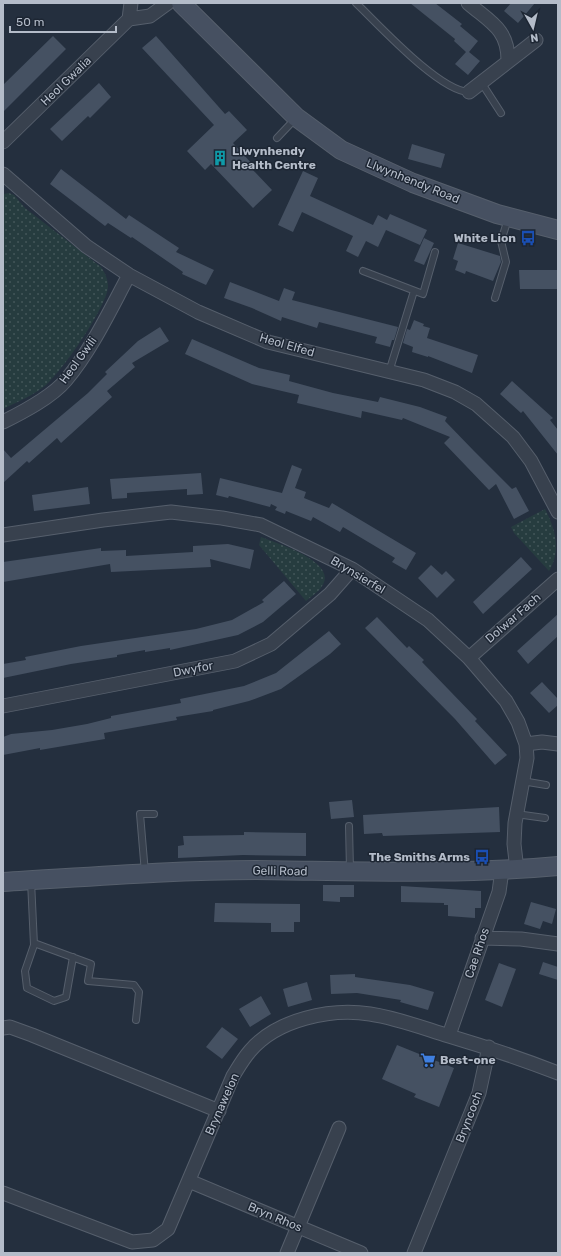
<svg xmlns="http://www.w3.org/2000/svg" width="561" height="1256" viewBox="0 0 561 1256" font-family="Rubik,sans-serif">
<defs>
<pattern id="grass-dots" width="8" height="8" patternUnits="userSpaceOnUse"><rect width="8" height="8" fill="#263c3f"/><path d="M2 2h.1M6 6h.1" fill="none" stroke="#435659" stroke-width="1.8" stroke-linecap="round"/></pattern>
</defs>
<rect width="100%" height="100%" fill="#242f3e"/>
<path fill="url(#grass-dots)" d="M9 193 14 195 25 208 101 267C105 273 108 279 108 287 106 308 63 370 46 385 34 395 17 402 3 409V194Z
M545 509C556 530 561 551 549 571L514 533 511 527Z
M261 537C276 543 339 562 322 586 319 592 311 596 306 601L259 545Z"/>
<path fill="#455162" d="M410 3H435L462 24 460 26 478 41 469 52 480 61 468 75 455 64 466 52 454 41 455 39Z
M511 3H535L518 23 504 11Z
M53 36 66 49 3 112V85Z
M156 36 225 114 229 111 247 130 233 143 254 166 252 169 272 190 253 208 211 164 205 170 187 151 214 125 142 48Z
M99 83 111 97 90 118 88 116 62 141 50 129Z
M412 144 445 154 441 168 408 159Z
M61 169 126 219 129 215 179 248 176 252 214 270 206 285 182 274 183 272 132 237 131 238 108 223 105 226 50 184Z
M303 171 318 178 310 196 373 225 378 215 387 220 390 214 427 230 420 245 386 230 378 247 366 241 358 257 346 251 353 236 302 212 293 232 278 225Z
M424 238 434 243 424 265 414 261Z
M458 243 500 256 501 262 493 281 466 271 465 274 455 270 458 261 453 259Z
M519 270H558V289H520Z
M230 282 279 301 284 288 295 292 292 300 398 327 394 340H392L390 347 375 343 377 337 319 322 317 328 282 317 281 321 252 308 224 298Z
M414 320 424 324 423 326 430 328 427 338 478 355 472 373 428 356V357L412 352 413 347 403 343 407 329 410 330Z
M160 327 169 341 132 363 135 367 107 391 112 397 61 443 57 438 29 463 27 461 3 483V449L11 458 88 393 107 374 105 372 138 341Z
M192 339 259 368 290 375 289 381 333 393 378 402 380 397 420 407 447 417 445 421 474 451 512 489 516 487 529 511 514 519 496 484 489 490 444 443 450 437 403 418 402 420 362 411 361 418 297 403 299 395 252 384 185 354Z
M512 381 553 418 550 420 558 430V455L523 411 521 413 500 394Z
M292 465 302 469 295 488 306 492 304 498 329 508 332 503 416 553 406 570 392 562 395 558 343 527 340 532 313 517 311 521 286 511 285 514 275 510 277 507 271 504 270 507 229 496 228 498 216 495 220 478 282 493Z
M201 473 203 494 187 495V489L127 493V498L112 499 110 479Z
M88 487 90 504 34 511 32 495Z
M228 544 254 550 250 569 210 559 211 567 111 572 110 564 3 582V562L101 548V551L126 550V556L193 552V546Z
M521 557 532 569 483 614 473 602Z
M431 565 442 575 446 571 455 580 437 598 418 578Z
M284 581 296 594 263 622 238 635 170 650V648L145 652V650L117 655V657L71 664 3 678V664L26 660 25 657 81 646 196 629 232 620 264 602 262 600Z
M558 614V636L528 664 517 651Z
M377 617 407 648 409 646 424 660 422 662 477 719 475 721 507 755 495 765 455 719 365 628Z
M329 631 341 644 330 654 281 689 249 701 213 710V711L176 717 177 720 104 733 105 739 40 750V748L3 755V737L11 734 52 730 87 724 111 718V716L181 703 180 699 244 686 276 673Z
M542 682 558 699V705L549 713 530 693Z
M352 800 354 817 331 819 329 802Z
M499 807 500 832 383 836 382 833 364 834 363 815Z
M244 832 306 833V856L243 855 178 858V846L184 845 183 836 244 835Z
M323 885H354V897H340V902L323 901Z
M401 886 481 891V908H475V918L448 916V905H444V903L401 902Z
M531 902 556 909 552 924 543 921 540 929 524 924Z
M215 903 300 904V922H294V932H271V923L214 922Z
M543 962 558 967V980L539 974Z
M499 963 516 969 502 1007 485 1000Z
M355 974V977L410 985 434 992 428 1010 400 1002 401 1000 357 993 331 994 330 975Z
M307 982 312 1000 288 1007 283 989Z
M261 996 271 1014 250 1027 239 1009Z
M222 1027 238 1039 222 1059 206 1047Z
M397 1045 454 1068 439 1107 414 1097 416 1094 382 1079Z"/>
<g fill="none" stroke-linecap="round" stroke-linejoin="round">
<g stroke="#565f6c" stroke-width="8">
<path id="service" d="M356 3C379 25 439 91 469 92
M481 82 501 113
M277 138 295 119
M363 271 423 294 435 252
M495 298 506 262 501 241 508 219
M389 372 414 291
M522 781 546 785
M516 814 545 818
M349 826 350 870
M145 873 140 814H154
M31 881 34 945 25 971 27 988 54 1001 66 997 73 957
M34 943 91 964 88 981 134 985 139 992 136 1020"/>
</g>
<g stroke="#565f6c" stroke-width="15">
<path id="minor" d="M468 3C490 22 508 29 508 60
M129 19 131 3
M469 92 536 40
M3 142 129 19 150 16 168 3
M3 174 86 246 129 275 198 312 268 342 424 380 455 392 476 404 513 437 531 461 558 512
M3 422C23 412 52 397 66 380 92 349 110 310 129 275
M3 535 103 520 171 512 222 518 261 525 352 569 428 620 469 658 506 701 518 722 526 744 527 758 515 823 514 844 517 870
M469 658 558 579
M3 706 235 661 271 644 330 594 352 569
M526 744 542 742 558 744
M482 938 521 939 558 944
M3 1028 10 1027 32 1035 219 1111
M449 1035 499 892 502 870
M189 1181 361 1253
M3 1193 132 1242 153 1240 168 1229 233 1076C238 1068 243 1059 250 1051 277 1019 331 1008 370 1014 397 1018 423 1028 449 1036 486 1047 522 1059 558 1073
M287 1253 339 1128
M414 1253 479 1093 489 1047"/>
</g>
<g stroke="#565f6c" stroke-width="20">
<path id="secondary" d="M181 3 296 117 341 150 413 183 497 214 558 230
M3 882C87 877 172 870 256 870 357 871 458 875 558 866"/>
</g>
<use href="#service" stroke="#38414e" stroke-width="6"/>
<use href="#minor" stroke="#38414e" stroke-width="13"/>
<use href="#secondary" stroke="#465061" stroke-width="18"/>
</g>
<defs>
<g id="building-bare" transform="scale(1.2)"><path d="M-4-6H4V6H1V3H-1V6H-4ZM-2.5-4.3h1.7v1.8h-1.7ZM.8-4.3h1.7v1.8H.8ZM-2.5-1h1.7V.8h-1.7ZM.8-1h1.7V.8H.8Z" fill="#0f9aa8" stroke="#1d2633" stroke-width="2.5" paint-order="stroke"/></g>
<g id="bus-bare" transform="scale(1.2)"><path d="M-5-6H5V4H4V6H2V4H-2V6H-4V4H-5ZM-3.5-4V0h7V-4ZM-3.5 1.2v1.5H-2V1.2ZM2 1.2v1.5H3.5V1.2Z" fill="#1a4fb4" stroke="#1d2633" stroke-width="2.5" paint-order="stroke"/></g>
<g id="supermarket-bare" transform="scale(1.2)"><path d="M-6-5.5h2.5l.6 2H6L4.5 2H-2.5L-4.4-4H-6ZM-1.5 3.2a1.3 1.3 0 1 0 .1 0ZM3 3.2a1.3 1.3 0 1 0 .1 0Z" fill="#3f7fe0" stroke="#1d2633" stroke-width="2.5" paint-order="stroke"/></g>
</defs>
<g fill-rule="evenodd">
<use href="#building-bare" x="220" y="158"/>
<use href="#bus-bare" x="528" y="238"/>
<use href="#bus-bare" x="482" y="857"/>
<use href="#supermarket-bare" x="428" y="1060"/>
</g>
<g text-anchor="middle" stroke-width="3" stroke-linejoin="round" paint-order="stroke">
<g font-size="12" fill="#b4bcc9" stroke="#1d2633">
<text transform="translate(66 81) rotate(-44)" y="4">Heol Gwalia</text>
<text transform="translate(413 181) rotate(22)" y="4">Llwynhendy Road</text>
<text transform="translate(287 345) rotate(16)" y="4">Heol Elfed</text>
<text transform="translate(78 360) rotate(-54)" y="4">Heol Gwili</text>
<text transform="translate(358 575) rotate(31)" y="4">Brynsierfel</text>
<text transform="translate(513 618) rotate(-41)" y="4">Dolwar Fach</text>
<text transform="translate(193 669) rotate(-11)" y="4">Dwyfor</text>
<text transform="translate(280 871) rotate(1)" y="4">Gelli Road</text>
<text transform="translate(477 953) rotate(-71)" y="4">Cae Rhos</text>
<text transform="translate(222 1104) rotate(-66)" y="4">Brynawelon</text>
<text transform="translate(469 1117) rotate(-69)" y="4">Bryncoch</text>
<text transform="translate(275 1217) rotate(23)" y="4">Bryn Rhos</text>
</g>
<g font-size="12" font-weight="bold" fill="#b4bcc9" stroke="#1d2633" text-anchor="start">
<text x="232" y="155">Llwynhendy<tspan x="232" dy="14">Health Centre</tspan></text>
<text x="516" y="242" text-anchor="end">White Lion</text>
<text x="470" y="861" text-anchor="end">The Smiths Arms</text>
<text x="440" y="1064">Best-one</text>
</g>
</g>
<rect width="561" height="1256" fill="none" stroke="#b4bcc9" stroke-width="8"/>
<g transform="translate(533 28) rotate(172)" stroke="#1d2633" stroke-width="3" paint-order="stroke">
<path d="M0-3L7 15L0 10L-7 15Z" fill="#b4bcc9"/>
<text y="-6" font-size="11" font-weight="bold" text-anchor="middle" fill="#b4bcc9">N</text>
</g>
<path d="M10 26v6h106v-6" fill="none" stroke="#b4bcc9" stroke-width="2"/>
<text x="16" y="26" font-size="12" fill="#b4bcc9" stroke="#1d2633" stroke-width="3" paint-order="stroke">50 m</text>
</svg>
